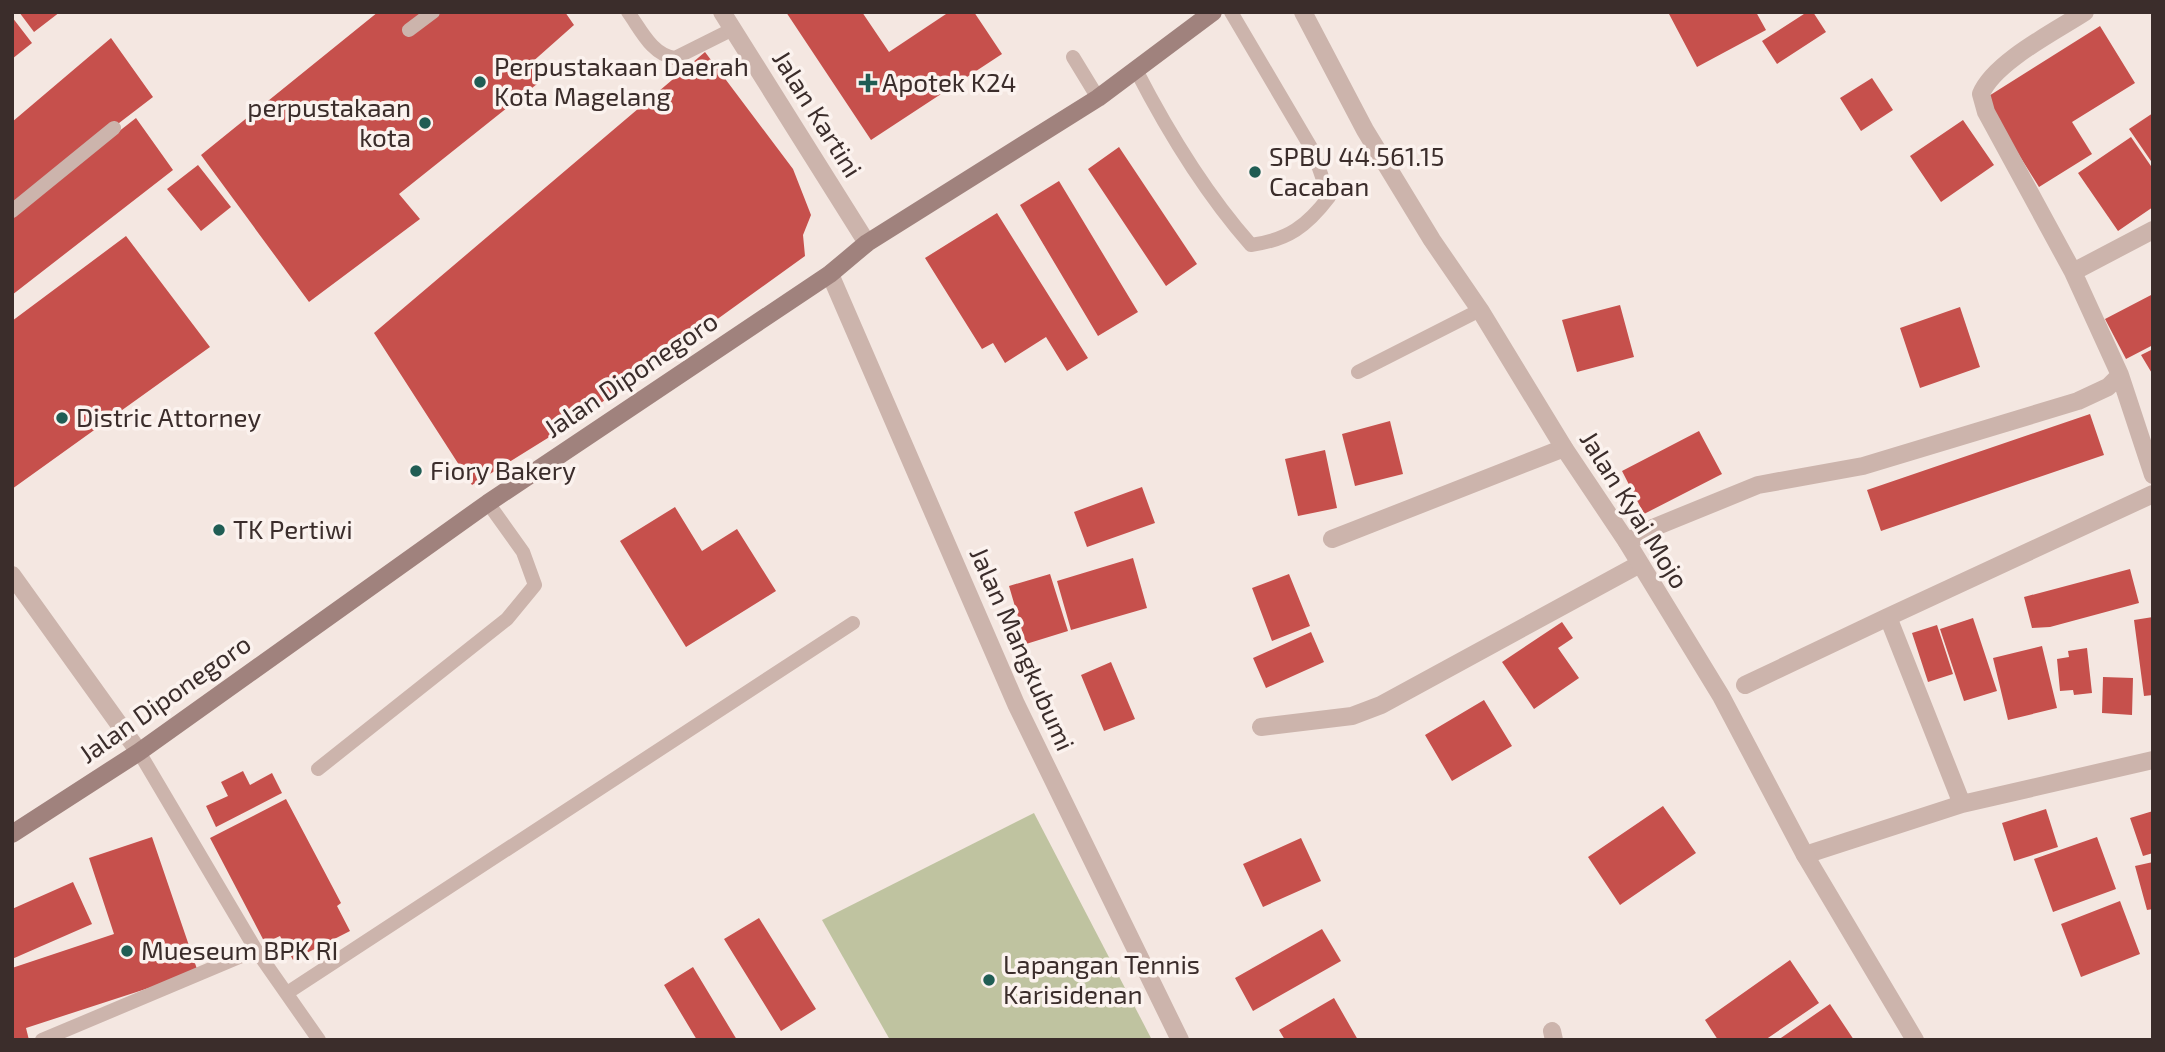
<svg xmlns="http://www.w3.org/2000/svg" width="2165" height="1052" viewBox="0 0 2165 1052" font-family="'Exo 2',sans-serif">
<rect width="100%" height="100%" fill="#f4e7e1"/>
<path fill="#bfc3a0" d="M1034 813 1152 1040H890L822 920Z"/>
<path fill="#c6504c" d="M19 12H60L34 32Z
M378 12H565L574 25 530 64 537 84 399 194 420 219 309 302 201 155Z
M786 12H862L889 52 949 12H974L1002 54 871 140Z
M1668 12H1756L1766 30 1697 67Z
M1807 12H1813L1826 32 1777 64 1762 41Z
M12 17 32 43 12 59Z
M2100 26 2135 83 2072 122 2092 154 2039 187 1984 99Z
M111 38 153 97 12 205V122Z
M705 52 793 169 811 215 803 235 805 256 580 418 472 485 374 333Z
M1872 78 1893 110 1861 131 1840 98Z
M2153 113V164L2129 129Z
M136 118 173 170 12 295V215Z
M1963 120 1994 165 1941 202 1910 156Z
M2131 137 2153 169V207L2118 231 2078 173Z
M1119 147 1197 264 1166 286 1088 169Z
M198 165 231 207 201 231 167 189Z
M1059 181 1138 312 1098 336 1020 205Z
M997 213 1088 358 1067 371 1046 337 1005 363 993 343 982 349 925 258Z
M126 236 210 347 12 489V321Z
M2153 294V345L2126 359 2105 319Z
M1620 305 1634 357 1577 372 1562 320Z
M1960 307 1980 367 1920 388 1900 328Z
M2153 349V375L2141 355Z
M2090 414 2104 455 1881 531 1867 490Z
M1390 421 1403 474 1355 486 1342 434Z
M1699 431 1722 474 1644 514 1622 471Z
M1325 450 1337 508 1298 516 1285 459Z
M1142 487 1155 523 1087 547 1074 512Z
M675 507 702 551 737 529 776 591 686 647 620 541Z
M1133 558 1147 608 1071 630 1057 581Z
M2130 569 2139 603 2050 627 2032 628 2024 597Z
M1050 574 1068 631 1026 644 1009 586Z
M1289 574 1310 626 1272 641 1252 588Z
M2153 617V695L2144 696 2134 620Z
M1973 618 1997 691 1964 701 1940 629Z
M1562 622 1573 638 1558 648 1579 678 1534 709 1502 662Z
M1937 625 1953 674 1928 682 1912 633Z
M1311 632 1324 662 1266 688 1253 658Z
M2042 646 2057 708 2008 720 1993 658Z
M2087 648 2092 693 2074 695 2073 690 2060 691 2057 659 2069 657 2068 651Z
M1111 662 1135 719 1104 731 1081 675Z
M2103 677 2133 678 2132 715 2102 713Z
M1484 700 1512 746 1452 781 1425 735Z
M243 771 250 785 272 773 282 793 216 827 206 806 228 796 221 782Z
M286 799 341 903 337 906 350 931 293 960 280 936 265 943 210 838Z
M1663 806 1696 853 1620 905 1588 857Z
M2046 809 2058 847 2014 861 2002 823Z
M2153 811V853L2143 856 2130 818Z
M152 837 198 972 26 1028 29 1040H12V968L114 934 89 858Z
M2097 837 2116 889 2053 912 2034 859Z
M1301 838 1321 881 1263 907 1243 864Z
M2153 862V909L2147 910 2135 866Z
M73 882 92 924 12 959V909Z
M2120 901 2140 954 2081 977 2061 924Z
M759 918 816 1009 781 1031 724 939Z
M1322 929 1341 961 1253 1011 1235 978Z
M1790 960 1819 1003 1765 1040H1718L1705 1020Z
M693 967 737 1040H697L664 985Z
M1334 998 1358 1040H1285L1279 1030Z
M1830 1004 1854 1040H1778Z"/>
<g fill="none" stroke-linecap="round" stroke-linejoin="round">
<path stroke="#ccb4ac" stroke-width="14" d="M628 12C641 30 652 55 675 58L733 29
M409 30 433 12
M1073 57 1098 98
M1136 70C1168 132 1205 193 1251 245 1288 240 1307 226 1329 197L1313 151 1231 12
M12 211 114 128
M1358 372 1480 310
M139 752 256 950 319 1040
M318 769 507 619 535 585 523 552 488 503
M287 993 853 623
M42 1040 256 950"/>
<path stroke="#ccb4ac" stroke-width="18" d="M722 12 867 243
M2073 272 2153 230
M830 274 1016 704 1180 1040
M2120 375 2153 475
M1332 539 1564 448
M1627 542 1655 527 1758 485 1863 466 2078 401 2108 387 2120 375 2073 272 1986 112 1981 94C1994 62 2056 31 2085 12
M12 575 139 752
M1745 685 1888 617
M1261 727 1352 716 1381 705 1638 565
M1962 804 1888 617 2153 494
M1805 855 1962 804 2153 760
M1552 1031 1554 1040"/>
<path stroke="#ccb4ac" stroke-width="18" d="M1303 12 1365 130 1432 240 1480 310 1564 448 1627 542 1721 696 1805 855 1915 1040"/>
<path stroke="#a0827d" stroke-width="18" d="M12 834 139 752 488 503 830 274 867 243 1098 98 1213 12"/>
</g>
<g fill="#205d54" stroke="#fbf2ee" stroke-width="2.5">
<circle cx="480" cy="82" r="7"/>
<path d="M864.5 72.5h7v7h7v7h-7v7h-7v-7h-7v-7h7z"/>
<circle cx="425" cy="123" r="7"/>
<circle cx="1255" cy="172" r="7"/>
<circle cx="62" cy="418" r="7"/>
<circle cx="416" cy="471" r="7"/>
<circle cx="219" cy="530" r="7"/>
<circle cx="127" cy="951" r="7"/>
<circle cx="989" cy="980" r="7"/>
</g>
<g text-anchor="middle" stroke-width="7" stroke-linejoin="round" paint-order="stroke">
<g font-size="26" fill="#3b2d2b" stroke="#fbf2ee" text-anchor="start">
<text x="494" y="76">Perpustakaan Daerah<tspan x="494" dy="30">Kota Magelang</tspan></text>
<text x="882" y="92">Apotek K24</text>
<text x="411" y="117" text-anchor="end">perpustakaan<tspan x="411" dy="30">kota</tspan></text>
<text x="1269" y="166">SPBU 44.561.15<tspan x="1269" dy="30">Cacaban</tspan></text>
<text x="76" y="427">Distric Attorney</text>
<text x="430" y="480">Fiory Bakery</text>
<text x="233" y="539">TK Pertiwi</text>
<text x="141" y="960">Mueseum BPK RI</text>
<text x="1003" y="974">Lapangan Tennis<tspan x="1003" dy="30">Karisidenan</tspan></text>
</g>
<g font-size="26" fill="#3b2d2b" stroke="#fbf2ee">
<text transform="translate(817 114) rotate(58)" y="9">Jalan Kartini</text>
<text transform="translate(631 375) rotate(-34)" y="9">Jalan Diponegoro</text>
<text transform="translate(1634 510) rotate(58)" y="9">Jalan Kyai Mojo</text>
<text transform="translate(1022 649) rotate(66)" y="9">Jalan Mangkubumi</text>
<text transform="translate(165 699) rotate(-35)" y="9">Jalan Diponegoro</text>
</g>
</g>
<rect width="2165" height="1052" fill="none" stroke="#3b2d2b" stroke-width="28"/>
</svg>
